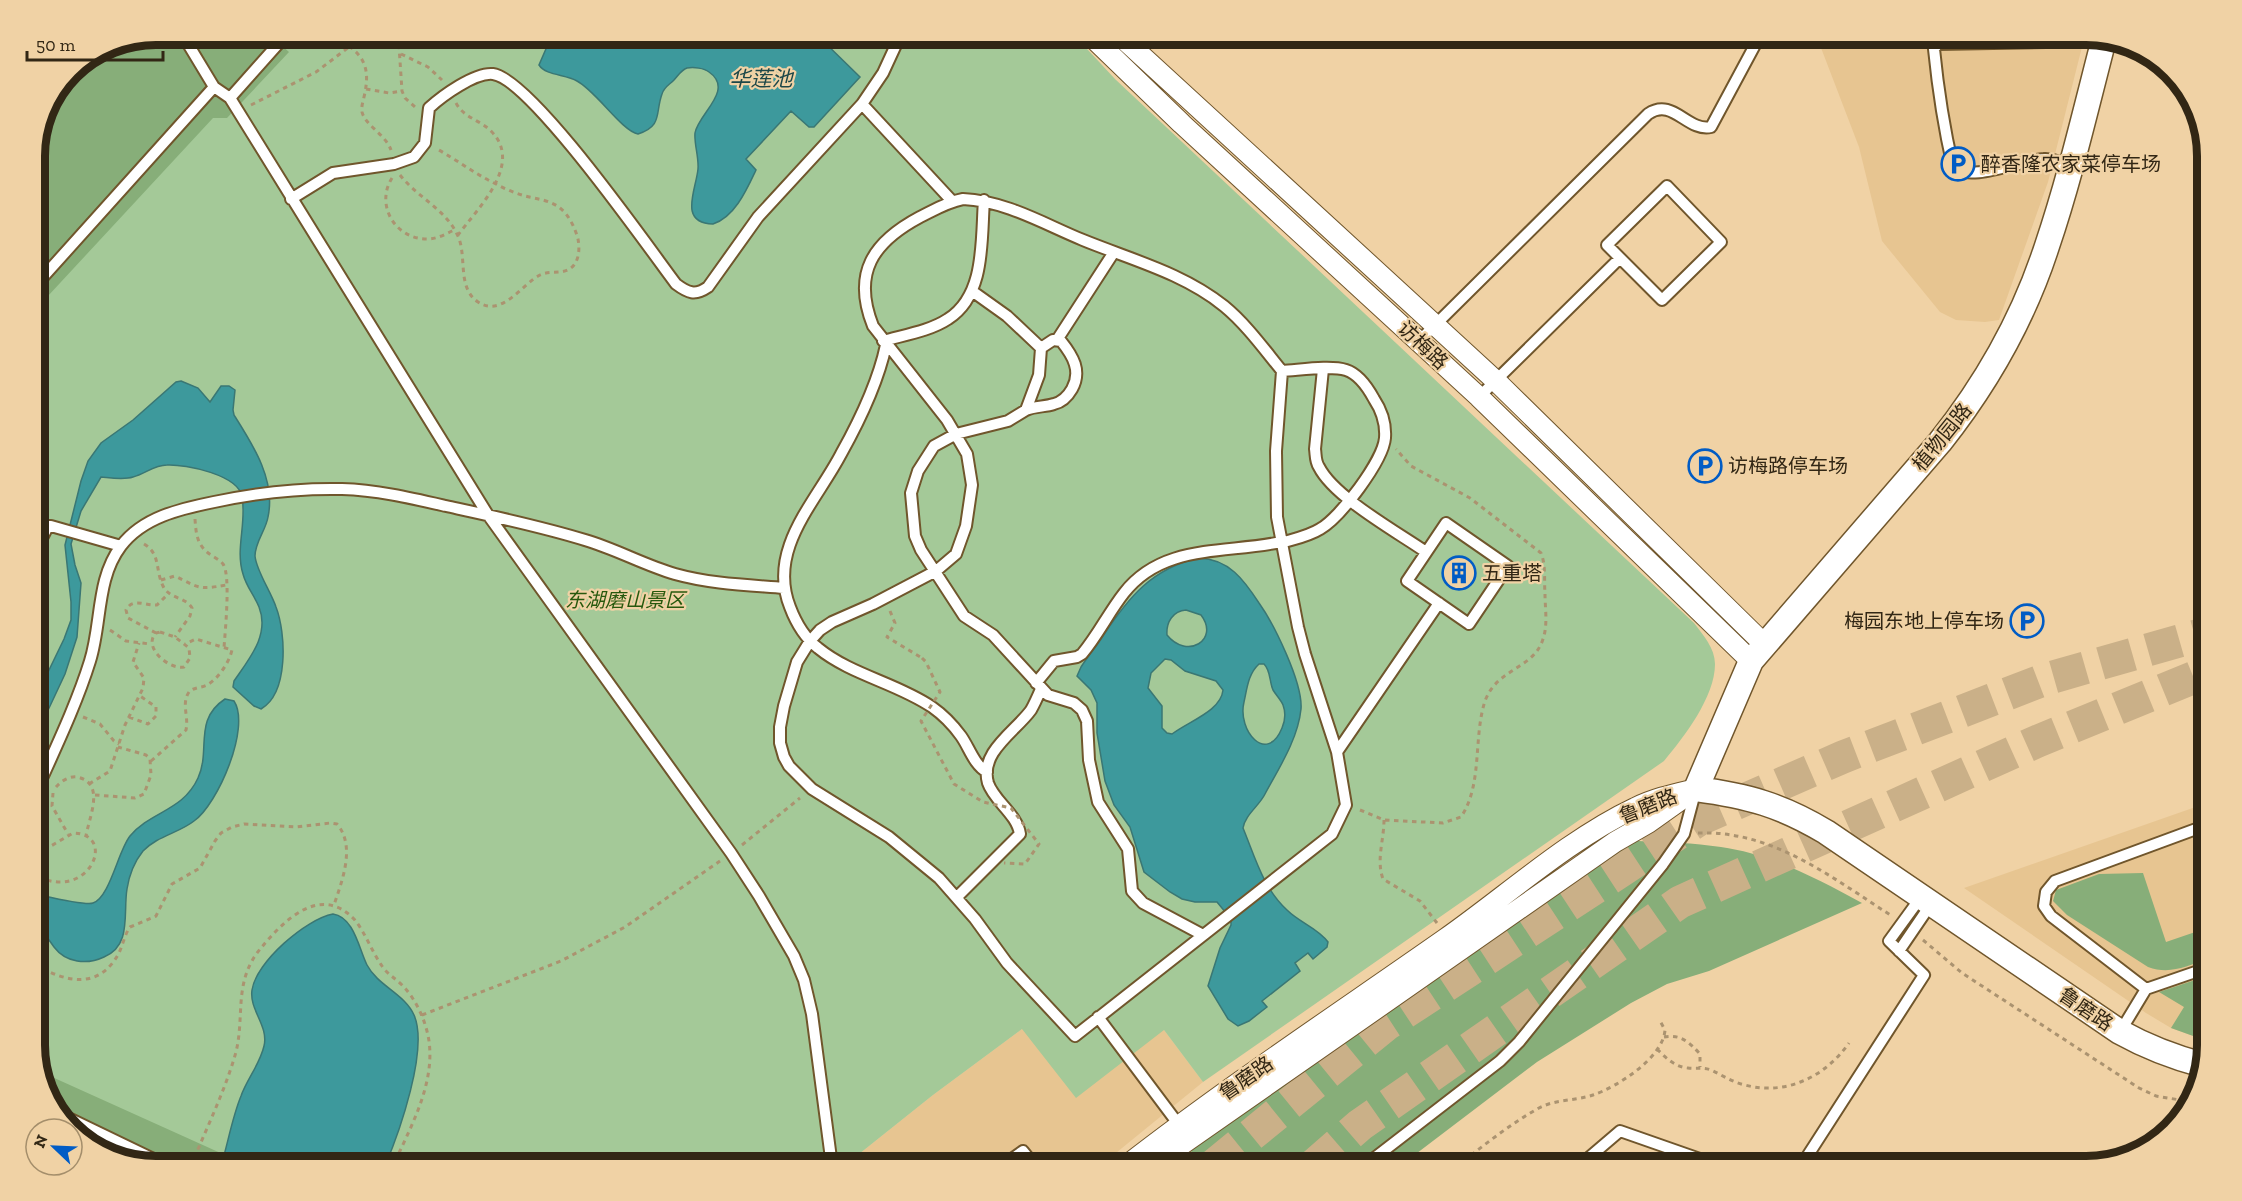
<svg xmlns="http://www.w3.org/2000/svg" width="2242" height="1201" viewBox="0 0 2242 1201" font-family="'Zilla Slab','Noto Sans SC',serif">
<rect width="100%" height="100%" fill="#f0d2a5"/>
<path fill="#e7c591" d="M1810 35H2085L2048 182 1999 320 1985 322 1956 320 1940 312 1882 241 1859 147 1818 40Z
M2207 803V1041L2171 1028 2146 1013 1964 888Z
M1022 1029 1164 1030 1203 1082 1100 1166H844L933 1095Z"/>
<path fill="#a4c998" d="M156 34 1074 35 1115 79 1694 623C1703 635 1715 648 1715 664 1715 697 1684 737 1664 761L1203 1082 1164 1030 1076 1098 1022 1029 933 1095 844 1166H156L102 1154 55 1112 35 1053V148L44 109 70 70 110 44Z"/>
<path fill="#87ae79" d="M156 35H270L289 52 227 118H213L35 310V148L44 109 70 70 110 44Z
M1638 841C1665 842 1694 843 1721 847 1771 854 1818 879 1862 903L1709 971 1667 984 1631 1003 1537 1062 1400 1166H1371L1363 1157 1351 1166H1193L1188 1158 1192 1150 1351 1036 1626 844Z
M2143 873 2166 942 2207 928V959C2187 966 2170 975 2148 967L2067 915 2053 901 2056 890 2099 874Z
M2207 976V1041L2171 1028 2184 1007 2159 992Z
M41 1072 225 1155 222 1166H156L113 1156 95 1148 55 1112Z"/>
<path fill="#3d999c" stroke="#3a7774" stroke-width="1.5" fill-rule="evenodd" d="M816 34 860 77 814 127H809L791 111 746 159 756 170C747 189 735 217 713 224 678 223 696 190 698 169 699 157 694 144 695 133 698 114 735 90 709 72 704 68 694 67 687 68 681 70 678 76 674 80 669 85 664 87 662 94 655 113 663 126 638 134 622 131 596 91 577 81 566 74 546 76 539 65L552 35H675L682 41 691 42 713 40 736 35Z
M181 381 198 388 210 402 221 386H229L235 390 233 410 234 415C253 445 276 480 268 517 266 530 255 542 255 556 256 570 271 592 276 607 286 633 289 693 261 709L254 706 233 687 234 681C249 659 270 635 259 607 254 595 246 586 243 574 235 549 247 522 242 497 239 475 186 464 167 465 154 465 145 474 133 477 124 480 112 478 101 477L81 511 71 544 75 565 81 583 77 637 65 674 35 738V699L64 639 71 620V602L65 545 81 481 88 461 101 443 133 420 176 382Z
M1199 558C1229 559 1244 580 1259 603 1274 624 1303 683 1301 709 1298 739 1279 768 1265 794 1259 806 1245 815 1243 828 1255 857 1263 888 1287 910 1300 923 1318 928 1328 942L1327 947 1313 959 1308 953 1295 963 1300 971 1262 1001 1267 1007 1249 1021 1238 1026 1228 1019 1208 986 1220 948 1231 925V919L1217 902H1195L1182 899 1170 892 1144 872 1130 827 1114 805 1105 781 1097 733V703L1091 690 1077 676 1081 667C1088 656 1096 647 1103 636 1128 598 1152 568 1199 558ZM1186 610 1201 615C1220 640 1187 660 1167 635 1166 622 1173 611 1186 610ZM1165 659 1171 660 1185 671 1216 681 1223 690C1221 711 1189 721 1172 734L1167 733 1162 728V706L1148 688 1151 673ZM1259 664H1264C1271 671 1269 681 1273 690 1276 695 1281 700 1283 705 1286 713 1285 721 1282 728 1267 765 1237 731 1244 702 1247 689 1248 674 1259 664Z
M225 699 234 701C251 727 218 804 194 821 179 833 157 836 143 851 135 861 129 876 127 889 123 913 132 946 104 957 87 965 66 963 54 947 48 939 45 932 35 929V894C45 896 86 906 93 903 110 897 118 851 130 836 151 811 183 811 198 778 211 750 193 720 225 699Z
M333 914C354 917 359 949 367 965 378 986 405 994 414 1015 429 1049 399 1133 385 1166H221C228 1143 232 1118 241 1096 247 1079 260 1064 264 1046 269 1026 249 1010 252 990 256 962 306 919 333 914Z"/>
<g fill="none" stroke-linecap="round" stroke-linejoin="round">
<path stroke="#cab088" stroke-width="33" stroke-dasharray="33 16" stroke-linecap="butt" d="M1213 1166 1387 1024 1700 819 1843 757 2046 679 2207 633
M1313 1166 1360 1125 1680 902 2038 741 2207 672"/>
<g stroke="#70562c" stroke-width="14">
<path id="service" d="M182 34 214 87 230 98 488 515 731 853 759 896 794 956 804 980 812 1014 832 1166
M230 98 287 34
M862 104 952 201
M2071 166C2063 163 2052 158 2044 159 2022 160 1968 183 1953 167 1944 128 1938 89 1934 49L1938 44 2103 41
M1667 186 1721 242 1662 300 1607 245Z
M291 199 333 173 394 164 414 157 425 143 429 108C442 96 475 72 493 74 531 79 648 247 676 284 688 293 695 296 708 287L758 217 862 104 883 73 901 34
M963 199C1006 201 1044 224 1083 240 1132 260 1183 273 1224 306 1246 324 1264 349 1282 371L1276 451 1277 517 1298 627 1305 654 1337 752 1346 805 1332 834 1075 1036 1007 963 975 919 939 878 889 837 812 789 789 766 784 757 780 743V727L784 706 797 662 810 641 820 630 832 622 873 604 936 571 956 554 966 526 972 485 967 454 947 420 873 326C852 273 873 242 920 217 934 210 947 202 963 199Z
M35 286 214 87
M972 291 1007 316 1041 348 1039 375 1026 410 1008 421 956 434 934 446 918 471 911 493 915 536 921 550 964 616 993 635 1048 695 1074 703 1082 710 1087 721 1089 760 1098 802 1128 849 1132 891 1143 903 1203 935
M1057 340 1114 252
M883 341C904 335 930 331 948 319 986 295 981 239 984 200
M1419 341 1648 114C1673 97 1687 132 1711 127L1755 45 1758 34
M886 345C878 383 860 420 841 454 816 502 767 549 790 607 796 623 805 638 818 648 851 675 897 683 932 707 942 714 953 725 961 736 969 747 974 765 987 772
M1323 369 1315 449C1316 455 1315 461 1319 467 1334 497 1397 532 1426 552
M1479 397 1620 258
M1026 410C1035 406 1045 407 1054 404 1062 402 1068 396 1072 389 1082 371 1073 356 1061 341L1053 340 1041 348
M1446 523 1508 566 1469 624 1407 581Z
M35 540H41L48 526H51L121 546
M1281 543C1294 539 1309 536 1320 529 1340 518 1383 461 1385 438 1386 424 1382 411 1374 399 1368 388 1359 374 1346 370 1330 365 1300 370 1282 371
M1036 683 1054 661 1077 657 1082 654C1098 635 1109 612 1124 593 1163 543 1226 554 1281 542
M1337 752 1439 603
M35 794C54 751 76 706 90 661 102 623 96 579 121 546 143 517 180 509 214 502 256 493 298 488 342 489 377 490 411 498 446 506 492 516 540 526 585 540 616 549 644 565 675 574 711 584 747 585 784 588
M957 897 1020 834C1017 814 994 801 988 783 979 752 1016 731 1031 710 1035 703 1038 696 1041 689
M1899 951 1931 904
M2146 989 2051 916 2044 906 2046 892 2055 881 2207 825
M1098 1017 1179 1125
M2120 1032 2146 989 2207 968
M54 1111 168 1166
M1002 1166 1023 1151 1035 1166
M1364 1166 1500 1061 1519 1042 1663 864 1684 834 1696 789
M1579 1166 1620 1131 1720 1166
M1801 1166 1924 975 1889 941 1921 897"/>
</g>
<g stroke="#70562c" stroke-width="22">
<path id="minor" d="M1089 34 1182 124 1479 397 1751 661
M1118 34 1496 381 1764 644
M1126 1166C1229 1086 1338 1014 1445 939 1505 897 1569 839 1635 808 1655 798 1675 794 1696 789
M1151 1166 1615 842 1648 823 1686 796"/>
</g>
<g stroke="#70562c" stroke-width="27">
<path id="tertiary" d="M2104 39C2086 108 2070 178 2047 246 2024 317 1986 384 1940 442L1751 661 1696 789C1748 796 1781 805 1826 832L2120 1032C2147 1047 2173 1057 2203 1065"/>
</g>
<path stroke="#ab9370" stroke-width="3" stroke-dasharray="4.5 4.5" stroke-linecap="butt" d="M384 34 395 41 399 46 402 91 405 98 415 107
M349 46C368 60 369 75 364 97 363 102 361 107 362 112 365 125 385 134 391 150
M401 54 428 67 442 80
M366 89 389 93 402 91
M456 103C464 118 480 120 491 131 524 164 478 208 458 235
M251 105 316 72 357 41 369 34
M400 175C417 197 445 209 457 234 468 255 456 287 478 302 502 318 522 284 540 275 550 270 562 275 571 268 579 262 580 249 578 239 575 228 569 215 560 208 550 200 537 199 525 196 515 193 505 189 496 184 475 174 457 160 437 149
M392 178C375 205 395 239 427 239 437 239 446 234 454 230
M195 519C196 534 197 546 211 555 215 558 220 560 223 564 231 575 225 632 224 648
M144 544C161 554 155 570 163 586 169 599 186 597 192 608L190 616 175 637
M161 580 175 576C199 588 199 590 226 585
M890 611 895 623 887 637 922 658
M110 630 126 641 150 644
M160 632 175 637 189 648 190 658 184 667C169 670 142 647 156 633Z
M156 633 128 618 126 610C133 597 145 606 157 605L169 593
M83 717 100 724 114 741 119 744
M129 717 148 724 156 716V707L140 696
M151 761 186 730C189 716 181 704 189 692 194 687 201 688 207 685 218 679 229 663 232 650L196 639 185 644
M89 784 110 771 125 725 143 688 144 678 133 662 139 643
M56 787C61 781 69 776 77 777 106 783 89 817 86 836
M53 793 52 806 68 834
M95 795 135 798 144 794 151 775 150 759 146 755 118 747
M1360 810 1384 820 1443 823 1461 817C1483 784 1473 738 1485 701 1497 668 1534 669 1543 639 1548 625 1545 608 1545 594 1544 581 1546 565 1541 553L1470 498 1411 466 1396 449
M1384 820C1384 840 1376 860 1383 879L1420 901 1437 923
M1698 833C1773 830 1832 878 1892 916
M742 845 800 798
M35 851 51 846 73 833C119 834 88 904 35 875
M1923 940 1962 973 2139 1088 2156 1096 2192 1102
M35 964C66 983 99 990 119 953 123 944 125 934 130 927L156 916 172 884 200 868 215 841 221 833 232 827 244 824 296 827 330 823 337 824C356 846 342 881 334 905
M422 1015 561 961 625 927 720 861
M1664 1037C1681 1034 1689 1042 1700 1054V1067
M1657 1049C1666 1058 1675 1067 1688 1068 1696 1069 1703 1067 1711 1070 1722 1075 1732 1082 1745 1085 1786 1096 1825 1077 1849 1043
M191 1166C206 1129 225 1091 236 1052 245 1015 233 981 261 948 284 920 320 884 354 919 365 932 372 952 382 966 387 974 395 978 402 985 416 999 426 1021 429 1041 435 1085 410 1128 393 1166
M1457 1166C1483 1146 1510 1124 1539 1108 1556 1099 1575 1101 1593 1095 1617 1087 1663 1058 1665 1030L1659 1019"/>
<use href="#service" stroke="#fff" stroke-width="10"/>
<use href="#minor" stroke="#fff" stroke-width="20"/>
<use href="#tertiary" stroke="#fff" stroke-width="24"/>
<path stroke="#ab9370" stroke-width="3" stroke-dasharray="4.5 4.5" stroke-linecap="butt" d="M922 658 926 662 940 692 921 721 954 784 983 802 1011 808 1039 844 1025 864 1004 863"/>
</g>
<defs>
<g id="parking-ring" transform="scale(1.725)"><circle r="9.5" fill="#f0d2a5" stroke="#015cc5" stroke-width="1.5"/><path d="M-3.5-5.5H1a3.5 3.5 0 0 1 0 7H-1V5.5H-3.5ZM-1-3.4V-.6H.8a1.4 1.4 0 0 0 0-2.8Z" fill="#015cc5"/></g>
<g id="building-ring" transform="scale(1.725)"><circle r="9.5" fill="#f0d2a5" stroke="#015cc5" stroke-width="1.5"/><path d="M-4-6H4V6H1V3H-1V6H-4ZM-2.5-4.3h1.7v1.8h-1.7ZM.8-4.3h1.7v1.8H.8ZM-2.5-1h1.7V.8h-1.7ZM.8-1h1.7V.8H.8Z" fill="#015cc5"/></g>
</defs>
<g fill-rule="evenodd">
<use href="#parking-ring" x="1958" y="164"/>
<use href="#parking-ring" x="1705" y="466"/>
<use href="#building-ring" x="1459" y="573"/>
<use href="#parking-ring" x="2027" y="621"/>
</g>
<g text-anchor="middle" stroke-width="4.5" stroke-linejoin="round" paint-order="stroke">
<g font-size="20" fill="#322715" stroke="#f0d2a5" text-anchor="start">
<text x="1981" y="171">醉香隆农家菜停车场</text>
<text x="1728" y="473">访梅路停车场</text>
<text x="1482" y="580">五重塔</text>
<text x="2004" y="628" text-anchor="end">梅园东地上停车场</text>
</g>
<g font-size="20" fill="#322715" stroke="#f0d2a5">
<text transform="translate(1423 345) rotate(43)" y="7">访梅路</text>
<text transform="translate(1942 437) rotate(-51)" y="7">植物园路</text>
<text transform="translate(1648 806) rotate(-22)" y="7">鲁磨路</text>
<text transform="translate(2086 1009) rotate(34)" y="7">鲁磨路</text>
<text transform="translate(1246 1078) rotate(-35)" y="7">鲁磨路</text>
</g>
<g font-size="20" font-style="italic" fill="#27590e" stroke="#f0d2a5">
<text x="625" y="607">东湖磨山景区</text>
</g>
<g font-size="21" font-style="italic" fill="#1d4748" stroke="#f0d2a5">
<text x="761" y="86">华莲池</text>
</g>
</g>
<path d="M0 0H2242V1201H0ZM156 45H2086A111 111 0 0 1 2197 156V1045A111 111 0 0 1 2086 1156H156A111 111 0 0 1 45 1045V156A111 111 0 0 1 156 45Z" fill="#f0d2a5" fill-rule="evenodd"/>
<path fill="none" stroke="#322715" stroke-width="8" d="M156 45H2086A111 111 0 0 1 2197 156V1045A111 111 0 0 1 2086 1156H156A111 111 0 0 1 45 1045V156A111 111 0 0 1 156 45Z"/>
<g transform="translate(54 1147) rotate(293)"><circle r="28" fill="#f0d2a5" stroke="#a48e6b" stroke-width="1.5"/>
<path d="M0-4.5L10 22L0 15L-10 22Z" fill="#015cc5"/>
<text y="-9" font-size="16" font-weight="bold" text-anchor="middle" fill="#322715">N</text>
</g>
<path d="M27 51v9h136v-9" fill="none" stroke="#322715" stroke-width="3"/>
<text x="36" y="51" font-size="18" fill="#322715" stroke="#f0d2a5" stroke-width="4.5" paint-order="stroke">50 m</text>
</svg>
